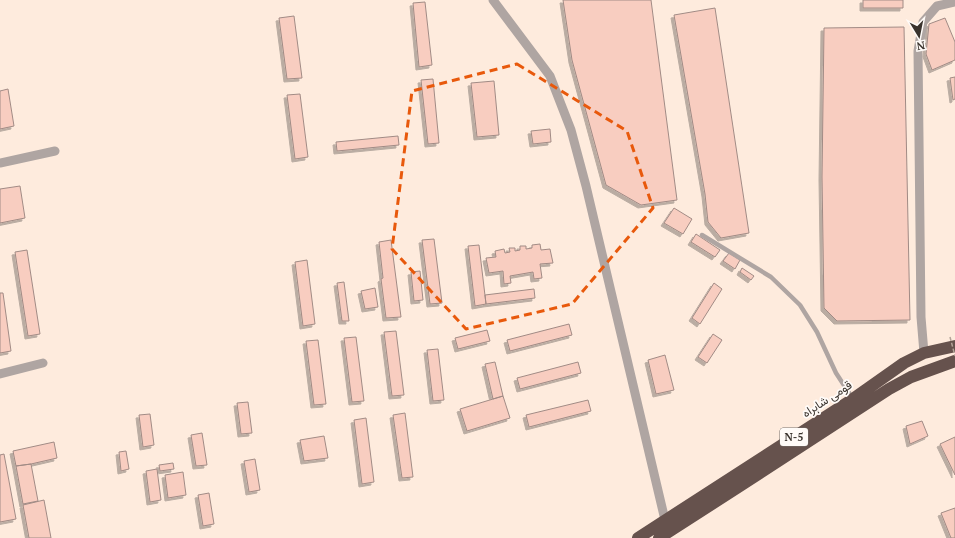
<svg xmlns="http://www.w3.org/2000/svg" width="955" height="538" viewBox="0 0 955 538" font-family="'PT Serif',Vazirmatn,serif">
<defs>
<filter id="shadow"><feDropShadow dx="-3" dy="3" stdDeviation="0" flood-color="#0004"/></filter>
</defs>
<rect width="100%" height="100%" fill="#feebdd"/>
<path fill="#f8cdc0" stroke="#a18b85" filter="url(#shadow)" d="M563 0H651L677 200 641 205 606 185 572 60Z
M863 0H903V8H863Z
M425 2 432 65 419 67 413 3Z
M715 8 749 233 721 238 708 222 705 194 674 15Z
M294 16 302 78 287 79 279 18Z
M945 18 955 42V60L932 70 926 54 929 24Z
M904 27 910 320 837 321 824 308 822 177 824 28Z
M955 77V99L953 100 950 78Z
M433 79 439 143 428 144 421 80Z
M494 81 499 135 477 137 471 83Z
M8 89 14 126 0 129V91Z
M300 94 308 157 295 159 287 95Z
M550 129 551 142 533 144 531 131Z
M398 136 399 145 337 151 336 142Z
M20 186 25 218 0 223V189Z
M674 208 692 219 683 234 664 223Z
M696 234 720 250 715 257 691 242Z
M434 239 442 303 430 304 422 240Z
M391 240 401 317 386 318 381 279 383 278 379 242Z
M540 244 541 250 550 249 553 263 540 264 542 278 534 279 533 272 510 276 511 283 504 284 503 271 489 273 486 258 496 257 495 251 504 249 505 253 510 252 509 248H515V251L520 250V246H526V249L532 248V245Z
M479 245 486 304 475 306 468 246Z
M27 250 40 334 28 336 15 252Z
M729 253 740 260 735 269 723 261Z
M307 260 315 324 303 326 295 262Z
M742 268 754 276 751 280 740 272Z
M420 271 423 300 414 301 411 272Z
M344 282 349 321H342L337 283Z
M714 283 722 289 700 324 692 318Z
M375 288 378 307 365 309 361 291Z
M534 289 535 298 486 304 485 295Z
M0 293H3L11 351 0 353Z
M569 324 572 335 510 351 507 340Z
M487 330 490 341 458 349 455 338Z
M396 331 404 395 392 396 384 332Z
M713 334 722 340 707 363 698 357Z
M356 337 364 401 352 402 344 338Z
M318 340 326 404 314 405 306 341Z
M438 349 444 400 433 401 427 350Z
M665 355 674 390 656 394 648 360Z
M495 362 503 396 493 399 485 364Z
M578 362 581 373 520 389 517 378Z
M503 396 510 418 467 431 460 409Z
M588 400 591 411 529 427 526 415Z
M248 402 252 433 241 434 237 403Z
M405 413 413 477 402 478 393 415Z
M150 414 154 445 143 447 139 415Z
M366 418 374 482 362 484 354 420Z
M922 421 928 436 910 444 906 426Z
M202 433 207 465 196 466 191 435Z
M324 436 328 458 304 461 300 440Z
M955 437V475L940 444Z
M54 442 57 458 31 464 16 466 13 451Z
M126 451 129 469 121 471 119 452Z
M4 454 16 519 0 522V455Z
M255 459 260 490 249 492 244 461Z
M173 463 174 469 160 471 159 465Z
M31 464 38 501 23 504 16 466Z
M157 469 161 500 150 502 146 471Z
M183 472 186 495 168 498 165 475Z
M209 493 214 524 203 526 198 495Z
M44 500 51 538H29L23 505Z
M955 508V538H951L941 513Z"/>
<g fill="none" stroke-linecap="round" stroke-linejoin="round">
<path stroke="#afa5a2" stroke-width="4.5" d="M702 235 771 277 800 305 817 332 836 373 853 399"/>
<path stroke="#afa5a2" stroke-width="9" d="M493 0 550 76 571 130 586 186 665 520
M0 163 55 151
M924 353 921 317 918 51 923 22 937 6 955 2
M0 374 43 363"/>
<path stroke="#66524d" stroke-width="12" d="M638 538 853 399 904 363 924 353 955 346
M659 538 743 484 889 389 911 377 955 361"/>
<path stroke="#b2a398" stroke-width="1.5" stroke-dasharray="4 2" stroke-linecap="butt" d="M950 337 955 356"/>
</g>
<path fill="none" stroke="#e8590c" stroke-width="3" stroke-dasharray="8 5" stroke-linejoin="round" d="M517 64 627 131 653 208 572 304 466 329 392 249 412 91Z"/>
<g text-anchor="middle" stroke-width="3.5" stroke-linejoin="round" paint-order="stroke">
<rect fill="#fffbf8" stroke="#756f6a" stroke-width="1" x="780" y="428" width="28" height="18" rx="3"/>
<g font-size="11" font-weight="bold" fill="#3a332d">
<text x="794" y="441">N-5</text>
</g>
<g font-size="12" fill="#3a332d" stroke="#fffbf8">
<text transform="translate(827 399) rotate(-33)" y="4">قومی شاہراہ</text>
</g>
</g>
<g transform="translate(919 36) rotate(170)" stroke="#fffbf8" stroke-width="3" paint-order="stroke">
<path d="M0-3L7 15L0 10L-7 15Z" fill="#3a332d"/>
<text y="-6" font-size="11" font-weight="bold" text-anchor="middle" fill="#3a332d">N</text>
</g>
</svg>
